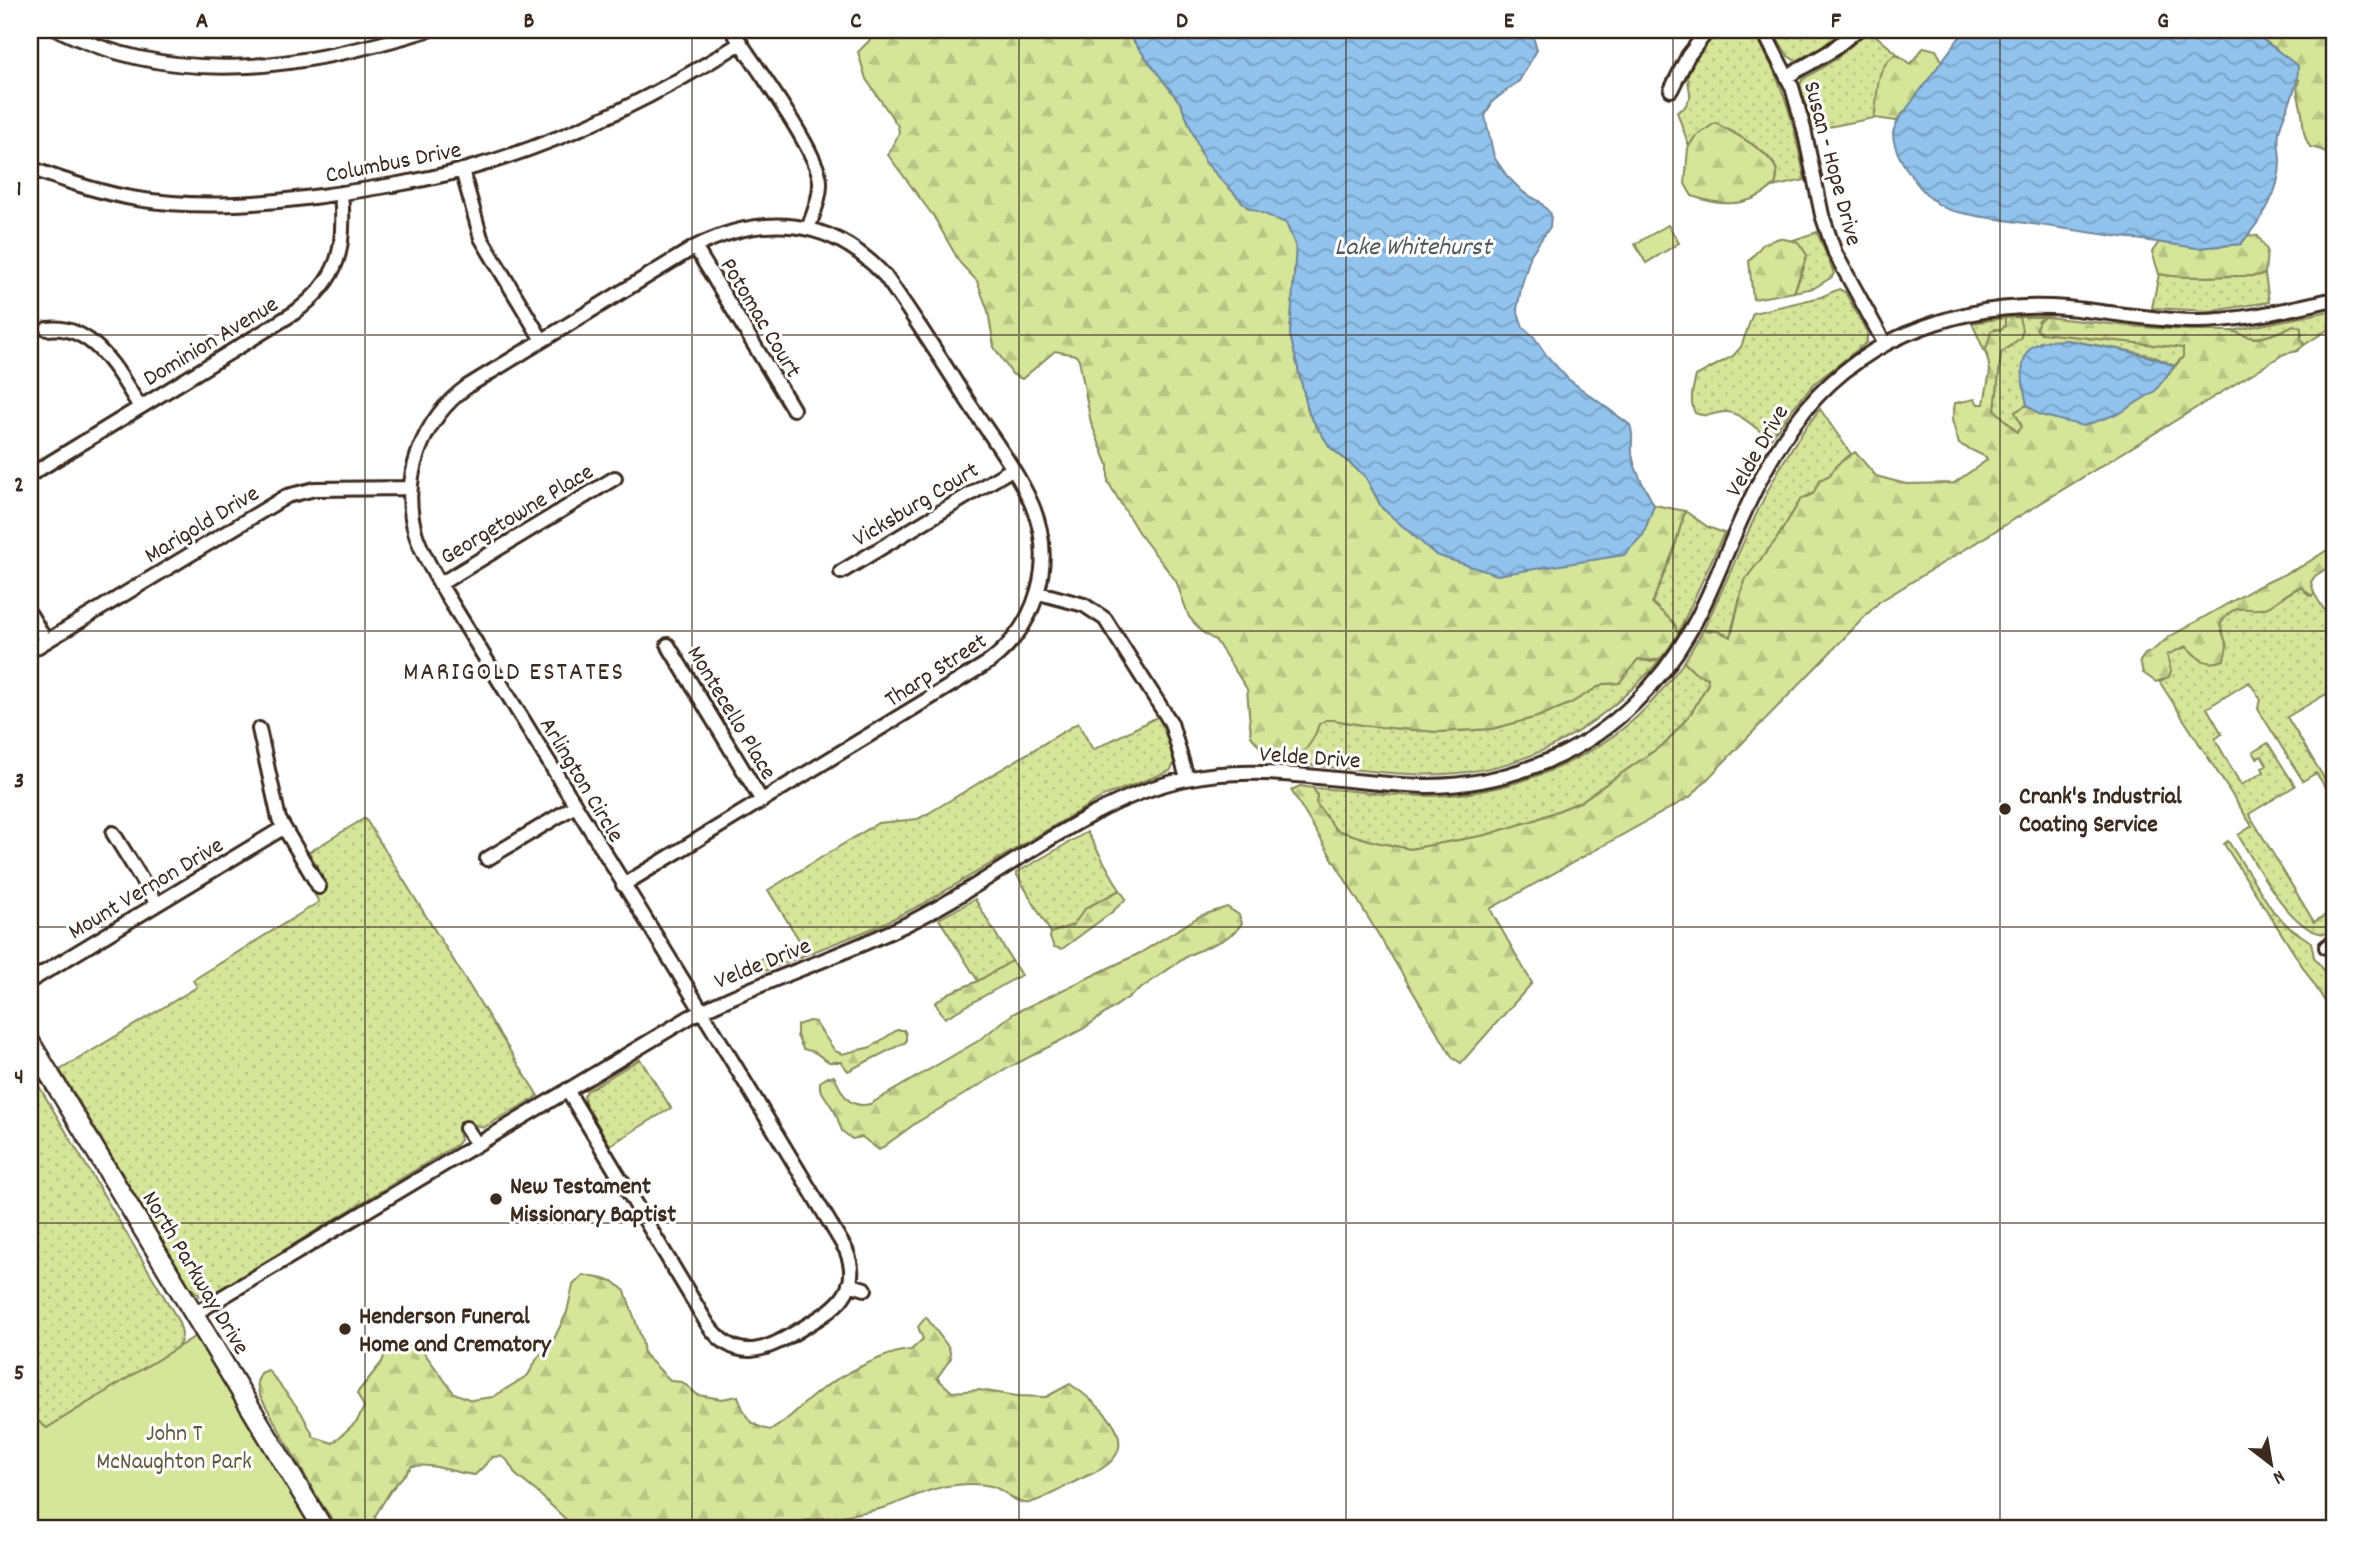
<svg xmlns="http://www.w3.org/2000/svg" width="2365" height="1558" viewBox="0 0 2365 1558" font-family="Dekko,sans-serif">
<defs>
<pattern id="grass-dots" width="8" height="8" patternUnits="userSpaceOnUse" patternTransform="scale(1.75)"><rect width="8" height="8" fill="#d5e69a"/><path d="M2 2h.1M6 6h.1" fill="none" stroke="#b8c584" stroke-width="1.8" stroke-linecap="round"/></pattern>
<pattern id="forest-firs" width="22" height="20" patternUnits="userSpaceOnUse" patternTransform="scale(1.75)"><rect width="22" height="20" fill="#d5e69a"/><path d="M5 1l3.5 6h-7zM16 11l3.5 6h-7z" fill="#b8c584"/></pattern>
<pattern id="water-waves" width="16" height="10" patternUnits="userSpaceOnUse" patternTransform="scale(1.75)"><rect width="16" height="10" fill="#91c3ed"/><path d="M0 5q4-4 8 0t8 0" fill="none" stroke="#789fbf"/></pattern>
</defs>
<rect width="100%" height="100%" fill="#fff"/>
<filter id="ink" filterUnits="userSpaceOnUse"><feTurbulence type="fractalNoise" baseFrequency=".0143" numOctaves="2"/><feDisplacementMap in="SourceGraphic" scale="14" xChannelSelector="R" yChannelSelector="G"/><feConvolveMatrix kernelMatrix="1 2 1 2 8 2 1 2 1" color-interpolation-filters="sRGB"/></filter>
<g filter="url(#ink)">
<path fill="url(#grass-dots)" stroke="#88885c" stroke-width="2" d="M1720 30H1752C1785 84 1793 120 1805 180L1772 187 1776 183C1776 179 1778 175 1777 171 1772 152 1743 140 1728 129L1695 137 1689 146 1677 112 1684 108 1690 98C1691 90 1687 83 1688 76 1689 62 1711 39 1720 30Z
M1772 30H1844L1820 48 1796 61 1788 56Z
M1869 30 1901 57 1895 55C1874 72 1880 96 1874 118L1813 130 1800 85 1802 80 1836 59Z
M1817 232 1834 273 1832 277 1814 288 1794 292 1804 268 1793 240Z
M2159 274C2186 279 2210 276 2237 276 2247 276 2255 277 2265 274L2269 302 2212 311 2152 308Z
M1839 289 1845 292 1867 332V342L1815 383 1793 408 1770 439C1759 431 1741 413 1727 412 1714 411 1710 419 1695 413 1689 401 1693 388 1696 376L1733 356 1741 347 1753 313 1821 297Z
M2335 310V325L2304 345 2301 339 2302 333 2294 326C2270 335 2257 344 2232 331Z
M2019 317H2046L2039 321 2183 348V357L2174 366 2153 356 2130 351 2067 340 2040 342 2023 383 2027 405 2015 412 2022 426 2017 432 1995 410 2001 353 2021 337Z
M2005 318V326L2001 329H1995C1988 337 1986 348 1988 359L1972 323Z
M1820 409 1851 454 1838 464 1830 475 1820 480 1813 494 1801 499 1776 540 1744 581 1730 637 1717 631 1703 630C1741 555 1766 474 1820 409Z
M1685 511 1708 527 1724 533 1678 634 1674 623 1652 603 1673 552Z
M2301 587 2309 596 2314 593 2335 628V689L2287 717 2335 796V801L2316 773 2303 781 2258 709 2260 698 2249 682 2207 708 2222 734 2215 739 2241 785 2264 772 2262 768 2267 765 2262 756 2257 758 2253 752 2268 743 2295 786 2249 814 2314 922 2335 909V931C2300 951 2252 858 2238 835L2252 826 2159 681 2163 680 2170 663 2167 655C2186 643 2205 646 2227 646L2220 625C2235 597 2249 615 2268 606 2280 601 2289 591 2301 587Z
M1638 659 1651 662 1661 659C1592 736 1515 780 1409 774 1368 772 1327 765 1286 764 1302 753 1313 743 1319 724L1326 720H1334L1368 726 1438 732 1492 729 1537 717 1569 704 1603 684 1619 683Z
M1684 662 1695 673 1708 678V683L1692 712 1667 742 1580 802 1535 820 1486 835 1410 849 1375 842 1336 830 1316 803 1317 795 1313 788C1352 790 1391 796 1430 796 1502 795 1576 768 1631 722 1651 705 1668 683 1684 662Z
M1159 716 1174 759 1175 763 1170 771 1104 796 923 904 874 928 762 972 756 961 801 943 768 890 878 823 918 819 929 813 1078 723 1093 750Z
M365 818 538 1096 483 1128 473 1124 458 1132 460 1140 456 1145 209 1296H200L190 1287 60 1070 197 987 193 980 319 902 313 892 327 884 309 852Z
M1087 832 1120 890 1086 908 1073 925 1051 933 1016 873Z
M2228 841 2273 911 2290 928 2311 942 2314 957 2335 985V1017L2224 844Z
M975 899 1012 961 978 981 939 919Z
M640 1059 671 1108 610 1145 585 1103 584 1096 587 1091Z
M30 1071 175 1315C181 1326 187 1339 175 1349L47 1428 35 1419 30 1418Z"/>
<path fill="url(#forest-firs)" stroke="#88885c" stroke-width="2" d="M874 30H1125L1181 104 1205 162 1247 207 1286 222 1296 247 1290 335 1309 414 1330 447 1365 476 1382 508 1643 535 1654 505 1685 511 1673 552 1652 603 1674 623 1678 634C1665 653 1664 665 1638 659L1619 683 1603 684 1569 704 1537 717 1492 729 1438 732 1368 726 1334 720H1326L1319 724C1312 747 1297 765 1272 762L1251 736 1247 689 1216 641 1202 632 1189 617 1176 581 1138 532 1108 482V465L1091 423 1079 359 1075 355 1055 351 1022 379 1012 374 994 347 988 311 977 281 960 263 934 217 888 155 899 133 898 126 866 79 858 52 869 41Z
M2254 30H2335V161C2329 152 2321 149 2310 147 2300 130 2305 124 2301 108 2299 97 2295 90 2299 80L2275 48 2258 36Z
M1924 47 1936 50 1942 61 1910 106 1896 121 1874 118C1879 98 1873 68 1895 55L1901 57 1910 64Z
M1715 123C1731 131 1773 153 1777 172 1777 175 1776 179 1776 183 1753 207 1722 207 1692 196L1685 184 1688 148 1695 137Z
M2247 235 2258 236 2267 250 2265 274C2255 277 2247 276 2237 276 2210 276 2186 279 2159 274L2152 252 2159 242 2198 248 2241 244Z
M1779 238 1798 242 1807 255 1794 292 1753 299 1749 261 1763 244Z
M2019 317 2022 330 2021 337 2001 353 1995 410 2017 432 2022 426 2015 412 2027 405 2040 415 2155 390 2183 357V348L2041 333 2036 329 2039 321 2046 317C2107 324 2167 331 2228 331 2239 331 2246 339 2258 338 2270 337 2283 330 2294 325L2301 328V339L2304 345 2297 351 2284 354 2258 370 1879 602 1690 797 1490 909 1532 983 1461 1063 1453 1058 1291 790 1300 786 1313 788 1317 795 1316 803 1336 830 1375 842 1410 849 1486 835 1535 820 1580 802 1667 742 1692 712 1708 684V678L1695 673 1684 662 1703 630 1717 631 1731 637 1744 581 1776 540 1801 499 1813 494 1820 480 1830 475 1838 464 1855 452 1876 476 1906 484 1954 483 1987 460 1986 457 1959 444 1952 420 1955 403 1975 399 1978 404H1984L1990 371 1986 350 1991 331 2001 329 2005 326V318Z
M2335 545V563L2315 576 2311 582 2314 593 2312 596 2301 587C2288 591 2279 601 2268 607 2249 615 2235 597 2220 625L2227 646 2224 660C2206 667 2198 659 2186 646L2167 655 2171 671 2169 677 2156 682 2143 673 2140 661 2145 654 2152 651 2169 637 2259 586 2302 566Z
M1120 890 1126 899 1112 912 1062 949 1054 947 1050 938 1051 933 1073 925 1086 908Z
M1227 907 1239 915 1242 923 1236 931 1223 940 1189 955 1083 1029 1010 1067 916 1123 879 1150 862 1137 852 1139 842 1131 835 1112 820 1089V1082L828 1077 834 1076C842 1093 848 1109 870 1104L978 1041 1014 1013 1140 953 1200 916Z
M1012 961 1021 975 945 1018 935 1003 949 993 978 981Z
M809 1021 815 1022 835 1051 842 1054 871 1047 897 1030H904L906 1034V1042L848 1071 841 1062H829L814 1052 803 1049 797 1036V1025Z
M583 1275 613 1281 625 1291 642 1340 644 1354 671 1381 682 1382 698 1395 722 1399 738 1396C745 1416 748 1426 771 1430 788 1421 798 1408 813 1396 833 1379 885 1351 911 1350L923 1339 918 1327 926 1317 949 1348 951 1358 937 1378 952 1392 979 1390 1017 1396 1046 1397 1070 1384C1089 1397 1135 1431 1114 1458 1107 1468 1089 1475 1078 1480 1065 1487 1043 1500 1029 1503 1015 1505 1005 1489 991 1486 978 1483 962 1484 948 1486 926 1489 904 1502 883 1508 845 1518 805 1518 767 1528H575L537 1492 516 1475 507 1460 500 1456 493 1457 475 1475C453 1473 434 1463 412 1466L391 1490 375 1516 377 1528H338L319 1500 259 1394 257 1382 261 1373 268 1370 301 1412 314 1437 333 1443 357 1421 364 1407 357 1393 382 1362 387 1348 399 1344 422 1350 454 1393 471 1400 493 1397 528 1375 538 1357 552 1343 567 1312 573 1285Z"/>
<path fill="#d5e69a" stroke="#88885c" stroke-width="2" d="M1668 225 1679 243 1646 263 1635 244Z
M204 1331 322 1528H30V1418L35 1419 47 1428Z"/>
<path fill="url(#water-waves)" stroke="#6f869a" stroke-width="2" d="M1125 30H1531L1537 50 1519 81 1493 101 1485 116 1494 157 1507 176 1524 193 1539 201 1551 214 1550 227 1531 254 1522 284 1517 309 1523 327 1534 337 1547 356 1568 379 1630 425C1634 435 1631 442 1632 453 1634 471 1646 489 1654 505L1643 535 1624 555 1497 575 1436 555 1382 508 1365 476 1330 447 1309 414 1290 335 1296 247 1286 223 1247 207 1205 162 1181 104Z
M1965 30H2254L2258 36 2298 66C2299 89 2286 107 2280 128 2276 139 2280 150 2280 161 2280 194 2261 220 2241 244L2197 248 1977 216C1967 213 1954 213 1945 208 1924 198 1894 158 1893 134 1893 129 1896 124 1899 119Z
M2067 340C2103 348 2140 350 2174 366L2155 391 2120 413 2083 426 2040 415 2027 405C2023 386 2015 352 2039 343 2046 340 2058 341 2067 340Z"/>
<g fill="none" stroke-linecap="round" stroke-linejoin="round">
<g stroke="#3b2a1e" stroke-width="18">
<path id="minor" d="M59 30C179 89 305 68 428 30
M732 30C751 60 818 151 820 181 821 197 813 214 808 229
M1763 30 1792 87 1804 129 1822 215 1835 253 1885 344
M1788 76 1831 51 1857 30
M1671 90 1688 56 1708 30
M30 168C65 181 100 193 137 199 198 209 260 204 321 196 370 189 419 182 467 169 564 142 655 97 741 43
M462 170 481 238 542 340
M695 247 793 409
M47 329C94 323 119 374 140 407
M30 475 294 313C340 279 346 248 341 193
M841 572 1012 469
M440 584 615 478
M1039 593 1084 605 1105 619 1171 723 1187 778
M30 614 46 641
M668 645 762 801
M30 651 287 496 315 489 411 488
M259 729 279 819 319 887
M113 833 157 904
M487 859 575 806
M2326 947 2335 941
M30 981 283 828
M567 1090 708 1325C737 1365 767 1350 801 1329 833 1310 864 1292 846 1250 713 1026 575 806 440 584 431 568 422 553 416 535 399 480 422 419 468 386L695 247C763 213 831 217 885 276 914 316 940 358 967 400 989 434 1016 468 1032 505 1056 561 1038 625 989 662L623 885
M466 1128 477 1144
M849 1284 865 1289
M194 1314 690 1017C762 980 840 958 913 921 1002 877 1088 799 1186 779 1266 762 1347 785 1427 786 1472 786 1518 775 1559 756 1614 730 1660 684 1690 631 1705 606 1715 579 1727 552 1767 458 1806 378 1906 334 1957 312 2011 303 2067 308 2108 312 2150 320 2192 321 2240 322 2288 309 2335 299"/>
</g>
<g stroke="#3b2a1e" stroke-width="23">
<path id="secondary" d="M30 1042 323 1528"/>
</g>
<use href="#minor" stroke="#fff" stroke-width="12"/>
<use href="#secondary" stroke="#fff" stroke-width="18"/>
</g>
</g>
<path fill="none" stroke="#3b2a1e" stroke-width="2" stroke-opacity="0.55" d="M365 30V1528M692 30V1528M1019 30V1528M1346 30V1528M1673 30V1528M2000 30V1528M30 335H2335M30 631H2335M30 927H2335M30 1223H2335"/>
<g fill="#3b2a1e" stroke="#fff" stroke-width="2.5">
<circle cx="2005" cy="809" r="7"/>
<circle cx="496" cy="1199" r="7"/>
<circle cx="345" cy="1329" r="7"/>
</g>
<g text-anchor="middle" stroke-width="6" stroke-linejoin="round" paint-order="stroke">
<g font-size="24" fill="#3b2a1e" stroke="#fff">
<text transform="translate(393 161) rotate(-11)" y="8">Columbus Drive</text>
<text transform="translate(1834 163) rotate(75)" y="8">Susan - Hope Drive</text>
<text transform="translate(762 317) rotate(59)" y="8">Potomac Court</text>
<text transform="translate(210 340) rotate(-31)" y="8">Dominion Avenue</text>
<text transform="translate(1756 450) rotate(-60)" y="8">Velde Drive</text>
<text transform="translate(915 503) rotate(-31)" y="8">Vicksburg Court</text>
<text transform="translate(516 513) rotate(-31)" y="8">Georgetowne Place</text>
<text transform="translate(201 523) rotate(-31)" y="8">Marigold Drive</text>
<text transform="translate(935 669) rotate(-33)" y="8">Tharp Street</text>
<text transform="translate(733 712) rotate(59)" y="8">Montecello Place</text>
<text transform="translate(1310 756) rotate(4)" y="8">Velde Drive</text>
<text transform="translate(583 779) rotate(59)" y="8">Arlington Circle</text>
<text transform="translate(145 887) rotate(-31)" y="8">Mount Vernon Drive</text>
<text transform="translate(762 962) rotate(-22)" y="8">Velde Drive</text>
<text transform="translate(197 1272) rotate(59)" y="8">North Parkway Drive</text>
</g>
<g font-size="24" font-weight="bold" fill="#3b2a1e" stroke="#fff" text-anchor="start">
<text x="2019" y="803">Crank's Industrial<tspan x="2019" dy="28">Coating Service</tspan></text>
<text x="510" y="1193">New Testament<tspan x="510" dy="28">Missionary Baptist</tspan></text>
<text x="359" y="1323">Henderson Funeral<tspan x="359" dy="28">Home and Crematory</tspan></text>
</g>
<g font-size="24" fill="#62593d" stroke="#fff">
<text x="174" y="1440">John T<tspan x="174" dy="28">McNaughton Park</tspan></text>
</g>
<g font-size="26" font-style="italic" fill="#55585c" stroke="#fff">
<text x="1413" y="254">Lake Whitehurst</text>
</g>
<g font-size="26" letter-spacing="2" fill="#3b2a1e" stroke="#fff">
<text x="514" y="679">MARIGOLD ESTATES</text>
</g>
</g>
<rect width="2365" height="1558" fill="none" stroke="#fff" stroke-width="77"/>
<g transform="translate(2271 1464) rotate(149)" stroke="#ffffff" stroke-width="5" paint-order="stroke">
<path d="M0-5L12 26L0 18L-12 26Z" fill="#3b2a1e"/>
<text y="-10" font-size="19" font-weight="bold" text-anchor="middle" fill="#3b2a1e">N</text>
</g>
<rect x="38" y="38" width="2288" height="1482" fill="none" stroke="#3b2a1e" stroke-width="2.5"/>
<g font-size="23" text-anchor="middle" font-weight="bold" fill="#3b2a1e">
<text x="202" y="27">A</text>
<text x="529" y="27">B</text>
<text x="856" y="27">C</text>
<text x="1182" y="27">D</text>
<text x="1509" y="27">E</text>
<text x="1836" y="27">F</text>
<text x="2163" y="27">G</text>
<text x="19" y="195">1</text>
<text x="19" y="491">2</text>
<text x="19" y="787">3</text>
<text x="19" y="1083">4</text>
<text x="19" y="1379">5</text>
</g>
</svg>
